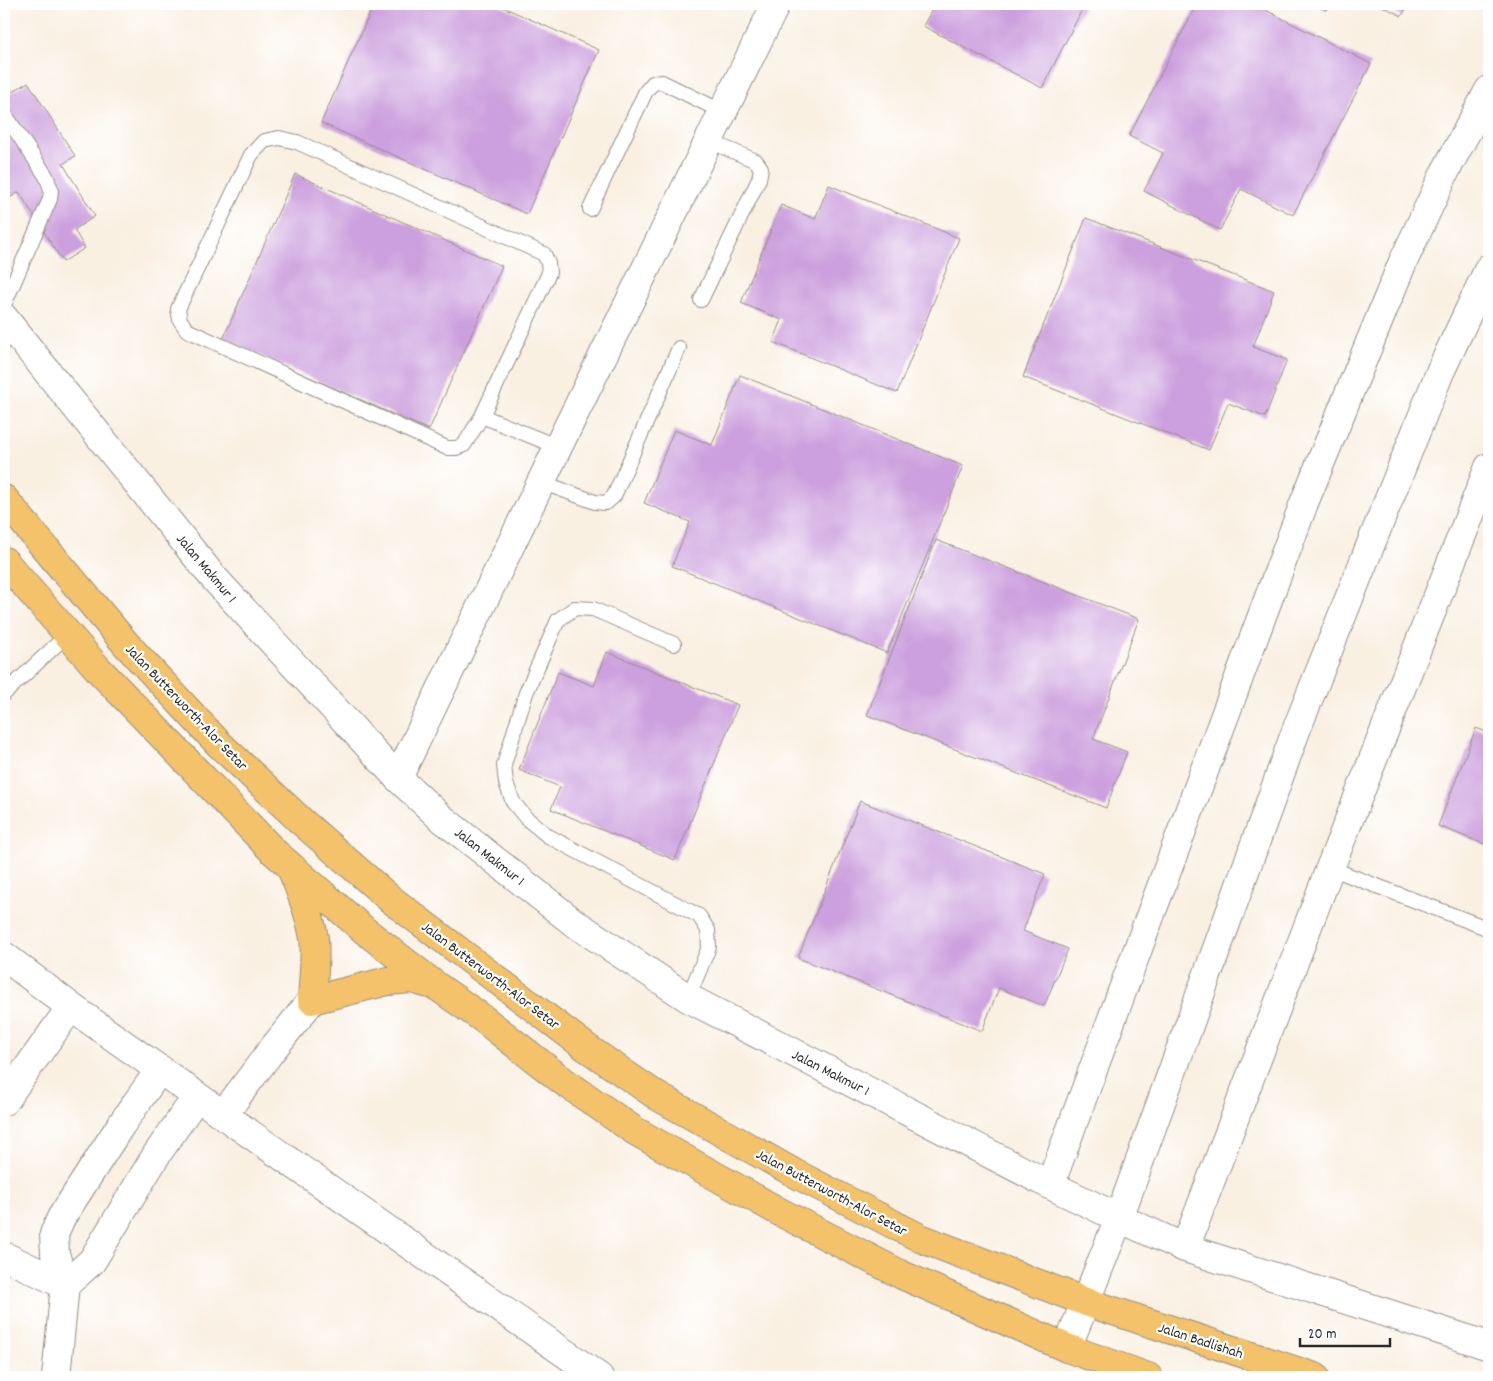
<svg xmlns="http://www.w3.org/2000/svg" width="1493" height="1381" viewBox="0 0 1493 1381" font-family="Dekko,sans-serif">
<rect width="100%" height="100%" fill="#fff"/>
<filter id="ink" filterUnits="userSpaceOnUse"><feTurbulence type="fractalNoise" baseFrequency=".02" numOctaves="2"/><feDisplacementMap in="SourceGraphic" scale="10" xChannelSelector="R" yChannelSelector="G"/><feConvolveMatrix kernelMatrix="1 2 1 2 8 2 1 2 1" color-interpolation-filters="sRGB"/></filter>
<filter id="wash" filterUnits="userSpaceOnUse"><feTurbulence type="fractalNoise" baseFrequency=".0096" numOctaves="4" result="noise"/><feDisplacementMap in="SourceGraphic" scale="20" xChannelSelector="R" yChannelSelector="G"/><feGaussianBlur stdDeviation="1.12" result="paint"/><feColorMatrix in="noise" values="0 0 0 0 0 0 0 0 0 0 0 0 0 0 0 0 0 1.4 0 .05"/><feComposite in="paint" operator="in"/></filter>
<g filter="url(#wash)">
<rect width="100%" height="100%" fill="#f9f0e2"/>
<g id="blocks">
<path fill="#cca0de" d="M374 4H496L599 50 527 214 321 123Z
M935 4H1085L1042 88 923 26Z
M1197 4H1254L1371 64 1293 215 1241 189 1220 230 1144 191 1163 153 1129 136Z
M1314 4H1329L1326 10Z
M1378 4H1408L1402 16Z
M28 82 75 156 63 164 95 216 74 230 85 248 63 262 19 192 6 200 4 195V97Z
M295 174 502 266 429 430 223 339Z
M829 185 959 238 897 393 773 342 782 320 741 303 781 205 815 219Z
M1086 218 1274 291 1253 347 1287 360 1265 417 1228 403 1209 450 1023 377Z
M740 375 963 466 887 653 672 566 690 522 644 503 674 430 712 445Z
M936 540 1139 619 1093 739 1127 752 1106 808 867 715Z
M607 652 738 705 675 860 551 809 560 787 519 770 558 672 594 686Z
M1476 728 1489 733V846L1438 826Z
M860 801 1045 874 1023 931 1068 949 1044 1006 999 988 982 1031 798 958Z"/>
</g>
</g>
<g filter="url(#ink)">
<use href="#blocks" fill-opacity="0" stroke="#928e86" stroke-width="1"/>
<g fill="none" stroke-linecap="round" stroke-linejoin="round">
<g stroke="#928e86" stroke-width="16">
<path id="lane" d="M4 113 46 176 51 189 50 199 4 305
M279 138 297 142 544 254 548 263 549 273 482 416 464 445 456 448H447L436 443 187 330 180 320 178 309 251 155 264 141Z
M590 209 646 91 653 83 662 82 723 112
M701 300 759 179 761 168 756 161 709 141
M482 416 558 447
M541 482 595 502 606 503 614 496 679 348
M674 644 593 609 575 608 558 620 526 693 504 765 506 783 513 802 526 818 548 836 699 916 708 930 709 947 688 998
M4 694 68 634
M1330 868 1489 929"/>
</g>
<g stroke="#928e86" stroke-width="30">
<path id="street" d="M4 318 213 577 398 778 440 817 573 922 688 998 1050 1185 1119 1218 1185 1248 1489 1346
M398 778 558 447 776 4
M4 956 71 1007 197 1096 223 1115 599 1377
M4 1101 71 1007
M223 1115 271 1051 312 1000
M1050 1185 1304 503 1402 264 1445 172 1489 90
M1185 1248 1330 868 1489 467
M4 1256 65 1285
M65 1285 92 1261 157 1154 197 1096
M1067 1348 1119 1218 1297 728 1440 372 1489 268
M56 1377 65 1285 55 1254 54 1234 61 1218 119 1128 160 1069"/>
</g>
<g stroke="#928e86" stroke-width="30">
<path id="primary" d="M4 499 126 644 218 743 301 821 389 898 587 1048 657 1096 796 1174 920 1238 1086 1302 1315 1377
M4 561 99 670 273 851 364 930 435 985 482 1018 563 1081 635 1131 776 1210 902 1275 1067 1348 1148 1377
M291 868C300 890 310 914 314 938 316 958 313 980 312 1000L388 981 412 979 433 985"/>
</g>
<use href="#lane" stroke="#fff" stroke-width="14"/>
<use href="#street" stroke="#fff" stroke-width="28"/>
<use href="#primary" stroke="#f4c26a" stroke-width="28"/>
</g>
</g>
<g text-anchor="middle" stroke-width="4.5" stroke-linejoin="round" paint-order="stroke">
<g font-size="15" fill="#2b2b2b" stroke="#fff">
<text transform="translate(207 568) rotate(50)" y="5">Jalan Makmur 1</text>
<text transform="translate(187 707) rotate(46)" y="5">Jalan Butterworth-Alor Setar</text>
<text transform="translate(490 856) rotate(38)" y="5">Jalan Makmur 1</text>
<text transform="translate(491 975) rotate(37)" y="5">Jalan Butterworth-Alor Setar</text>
<text transform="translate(831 1072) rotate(27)" y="5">Jalan Makmur 1</text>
<text transform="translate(832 1192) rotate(28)" y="5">Jalan Butterworth-Alor Setar</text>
<text transform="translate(1201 1340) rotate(18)" y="5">Jalan Badlishah</text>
</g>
</g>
<rect width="1493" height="1381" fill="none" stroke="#fff" stroke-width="20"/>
<path d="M1300 1338v8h90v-8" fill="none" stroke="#2b2b2b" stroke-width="2.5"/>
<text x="1308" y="1338" font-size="15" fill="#2b2b2b" stroke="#ffffff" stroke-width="4" paint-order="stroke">20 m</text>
</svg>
